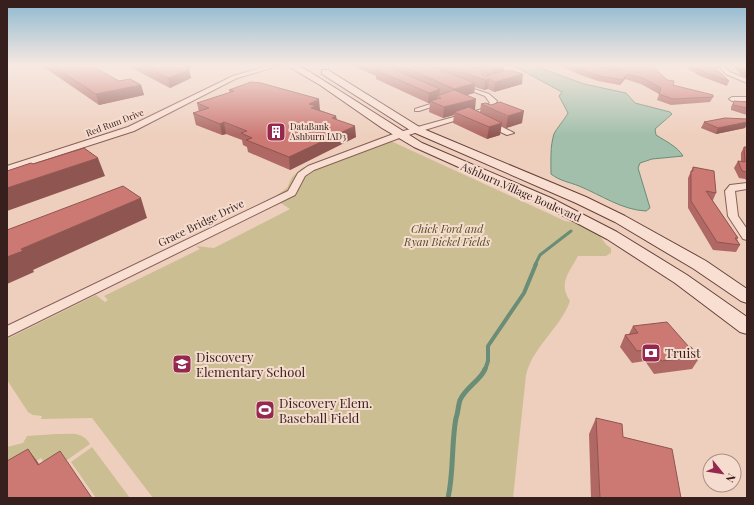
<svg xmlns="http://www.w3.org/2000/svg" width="754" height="505" viewBox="0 0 754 505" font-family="'Playfair Display',serif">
<rect width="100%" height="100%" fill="#eecfbe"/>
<path fill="#ccbe93" d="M382 137 565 221C577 223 589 226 598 234 603 239 603 243 611 248V253L606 256H578C569 273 558 283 570 301 560 329 533 346 526 375L513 498H153L92 418 41 419 42 416 33 415 28 412 7 380V339L96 295 105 302 108 300 104 296 200 249 196 246 214 248 290 209 273 198 287 188 292 177 302 168Z
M56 434C70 434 83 431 90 444L50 472 41 458 7 479V447L23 443 27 436Z
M92 447 130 498H96L71 462Z"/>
<path fill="#a2bfac" stroke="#698d77" d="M512 65H532L584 84 626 93 635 103 670 112 672 114 655 129 656 135C665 141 677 146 683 156L652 159 640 163 638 168 650 208 646 211C622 210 601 195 579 186 569 182 560 181 551 174 551 161 550 146 554 134 556 129 565 119 568 113L559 96 562 92Z"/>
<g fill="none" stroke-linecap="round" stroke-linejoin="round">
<path stroke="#698d77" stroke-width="3" d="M535 265 540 255 571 231"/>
<path stroke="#698d77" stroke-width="4" d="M485 370 488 361V346L524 293 536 264"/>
<path stroke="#698d77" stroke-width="5" d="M448 498C454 472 451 445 456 418 458 413 458 406 460 400 467 386 481 380 485 369"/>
<g stroke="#865f57" stroke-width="2">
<path id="minor" d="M271 65H281L237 78 134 131 7 172V166L128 127 233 76Z
M717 65H723L730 72 747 79V83L726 74Z
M459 84 489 94 497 101 495 105 483 112 402 137 314 170 305 176 295 195 7 337V326L288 191 298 173 308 166 396 133 479 110 490 103 485 96 459 86Z
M426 86 451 99 452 100 419 111H415V109L443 100 424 89 423 88Z
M747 97V101H732L729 99 732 97Z
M485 121H491L514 133 507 135 485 125Z
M747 183V189L735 191 738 216 747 229V240L743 239 728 216 725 191 730 185Z"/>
</g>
<g stroke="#68413a" stroke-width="2">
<path id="secondary" d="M286 65H297L310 72 422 143 551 198 617 232 687 275 747 317V334L740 332 675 283 607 239 541 204 414 147 382 128 320 85Z
M322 70H328L421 128 586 197 625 216 706 261 747 289V303L741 301 694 269 615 222 576 203 413 132 322 74Z"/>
</g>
<use href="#minor" fill="#f9dfd2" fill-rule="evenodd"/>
<use href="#secondary" fill="#f9dfd2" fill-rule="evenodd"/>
</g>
<path fill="#af6864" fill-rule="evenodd" d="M41 65H90L119 81 141 85 144 95 99 105Z
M126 65H200L188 68 189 69 191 78 170 88Z
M351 65H504L503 72 522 84 494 92 488 89 484 90 475 87 474 93 467 95 475 110H474L480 112 481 104 522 123 506 128 501 126 500 135 487 139 453 123 454 115 443 118 429 112 430 103H428L376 79V76ZM484 74 488 76H485L484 75Z
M559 65H597L615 71 599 65H651L673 85 713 97 710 102 671 105 657 100 659 94 641 84 625 79 620 85 598 81 578 74Z
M682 65H712L729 81 727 86 700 76Z
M733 65H747V78L740 74Z
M229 90 320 110 336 116 337 120 356 137 290 170 248 152 247 147 243 145 242 140 226 134 222 135 196 125 193 113 199 112 197 103 230 93Z
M734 101 747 102V115L731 110V107Z
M747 119V123L745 128 716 134 701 128 704 122Z
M744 147H747V181L745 179 739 178 734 168 738 161 741 162V153Z
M693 167 716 193 713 200H712L738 238 737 239 740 245 736 252 713 250 688 208V178Z
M633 326 689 347 700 357 692 369 654 374 645 361 632 363 620 347 625 335 629 334Z
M596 418 623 437 681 498H591L589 434Z"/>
<path fill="#8f5551" d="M174 65H200L176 71Z
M504 65 503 74 493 77 494 68Z
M189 69 191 78 170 88 168 78Z
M523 74 522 84 494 92 495 82Z
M627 74 625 79 620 85 622 80Z
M489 79 488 89 484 90 485 80Z
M475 83 474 93 453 99 454 89Z
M141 85 144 95 99 105 96 94Z
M440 89 439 97 437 96V100L430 101V103H428L429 93Z
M319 99 320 110 316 112 317 117 309 104Z
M476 99 475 110 459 114 454 112V115L443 118 444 107Z
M524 111 522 123 506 128 508 116Z
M336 116 337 127 332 118Z
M224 122 226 134 222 135 220 124Z
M747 122 745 128 716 134 718 128Z
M502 123 500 135 487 139 489 127Z
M355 126 356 137 290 170 289 157Z
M98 158 105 176 7 211V188Z
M141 198 147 218 33 270 34 272 7 284V257L21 249Z
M28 449 37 461 47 477 38 465Z"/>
<path fill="#cc7974" stroke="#8f5551" d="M51 65H90L119 81 130 79 141 85 96 94Z
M142 65H182L189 69 168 78Z
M372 65H384L440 89 429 93 376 70 380 69Z
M400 65H427L475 83 454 89Z
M444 65H470L484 71 482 74 485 76 510 70 523 74 495 82 489 79 485 80Z
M487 65H503L494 68Z
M571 65H597L615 71 622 69 613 65H651L667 80 674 81 673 85 713 95V97L673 99 659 94 661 88 643 78 627 74 622 80 600 76 579 69Z
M692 65H712L729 81 702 71Z
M739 65H747V72L742 69Z
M251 82 261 83 319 99 309 104 316 106 311 108 336 116 332 118 355 126 289 157 246 140 252 138 241 133 247 131 224 122 220 124 193 113 209 108 197 103 234 91 229 90Z
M454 90 476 99 444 107 430 101 441 98 437 96Z
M734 101 747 102V108L733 105Z
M500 102 524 111 508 116 481 104 486 103 491 105Z
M469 107 502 123 489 127 454 112Z
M725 118 747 119V122L718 128 704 122Z
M744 147H747V172L742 171 738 161 745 162Z
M84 148 98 158 7 188V171L31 163 33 164Z
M693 167 714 171 716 193 706 191 738 238H735L740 245 717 242 691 201V171H693Z
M123 186 141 198 21 249 23 251 7 257V230Z
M667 322 689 347H691L700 357 661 361 651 349 637 351 625 335 638 333 633 326Z
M596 418 622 424 623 437 672 449 681 498H600Z
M28 449 38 465 60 451 92 498H7V461Z"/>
<linearGradient id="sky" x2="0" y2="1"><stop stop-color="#8cb8d0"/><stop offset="0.48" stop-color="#f7e9e2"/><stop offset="1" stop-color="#f7e9e2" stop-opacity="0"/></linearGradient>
<rect width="754" height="136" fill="url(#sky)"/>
<defs>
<g id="building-square" transform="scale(1)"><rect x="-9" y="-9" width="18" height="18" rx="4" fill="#96274f" stroke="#f5dcce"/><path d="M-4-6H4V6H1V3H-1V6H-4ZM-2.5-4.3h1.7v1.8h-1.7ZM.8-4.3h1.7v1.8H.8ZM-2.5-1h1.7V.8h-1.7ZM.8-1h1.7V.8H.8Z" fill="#fff"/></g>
<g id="bank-square" transform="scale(1)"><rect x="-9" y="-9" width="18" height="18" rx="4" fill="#96274f" stroke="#f5dcce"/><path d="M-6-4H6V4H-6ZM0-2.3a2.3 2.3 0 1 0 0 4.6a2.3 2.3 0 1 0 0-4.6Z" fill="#fff"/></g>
<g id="school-square" transform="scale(1)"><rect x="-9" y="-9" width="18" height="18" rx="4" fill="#96274f" stroke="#f5dcce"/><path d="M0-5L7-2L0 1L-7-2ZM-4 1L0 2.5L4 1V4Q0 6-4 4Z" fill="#fff"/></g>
<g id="stadium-square" transform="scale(1)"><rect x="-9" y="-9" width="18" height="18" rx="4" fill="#96274f" stroke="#f5dcce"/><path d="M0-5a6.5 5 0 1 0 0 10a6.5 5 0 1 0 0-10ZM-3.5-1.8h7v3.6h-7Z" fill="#fff"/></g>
</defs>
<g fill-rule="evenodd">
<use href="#building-square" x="276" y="132"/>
<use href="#bank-square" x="651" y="353"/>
<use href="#school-square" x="182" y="364"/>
<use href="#stadium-square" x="265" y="410"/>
</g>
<g text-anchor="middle" stroke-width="4" stroke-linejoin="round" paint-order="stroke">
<g font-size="9" fill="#361f1c" stroke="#f5dcce">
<text transform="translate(115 123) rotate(-21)" y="3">Red Rum Drive</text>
</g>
<g font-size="9" fill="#361f1c" stroke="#f5dcce" text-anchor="start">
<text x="290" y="130">DataBank<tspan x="290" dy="10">Ashburn IAD3</tspan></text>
</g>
<g font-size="11" fill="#361f1c" stroke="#f5dcce">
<text transform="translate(521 192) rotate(24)" y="4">Ashburn Village Boulevard</text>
<text transform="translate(201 223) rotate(-26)" y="4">Grace Bridge Drive</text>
</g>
<g font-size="11" font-style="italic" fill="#524d22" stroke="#f5dcce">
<text x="447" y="233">Chick Ford and<tspan x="447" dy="13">Ryan Bickel Fields</tspan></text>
</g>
<g font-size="13" fill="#361f1c" stroke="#f5dcce" text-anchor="start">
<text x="665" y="358">Truist</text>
<text x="196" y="362">Discovery<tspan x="196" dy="15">Elementary School</tspan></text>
<text x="279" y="408">Discovery Elem.<tspan x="279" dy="15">Baseball Field</tspan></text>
</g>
</g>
<rect width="754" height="505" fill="none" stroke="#361f1c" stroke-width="16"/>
<g transform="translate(722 473) rotate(120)"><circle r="19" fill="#f5dcce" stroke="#a99087"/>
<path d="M0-3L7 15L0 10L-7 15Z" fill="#96274f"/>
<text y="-6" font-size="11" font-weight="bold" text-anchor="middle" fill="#361f1c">N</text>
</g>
</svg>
